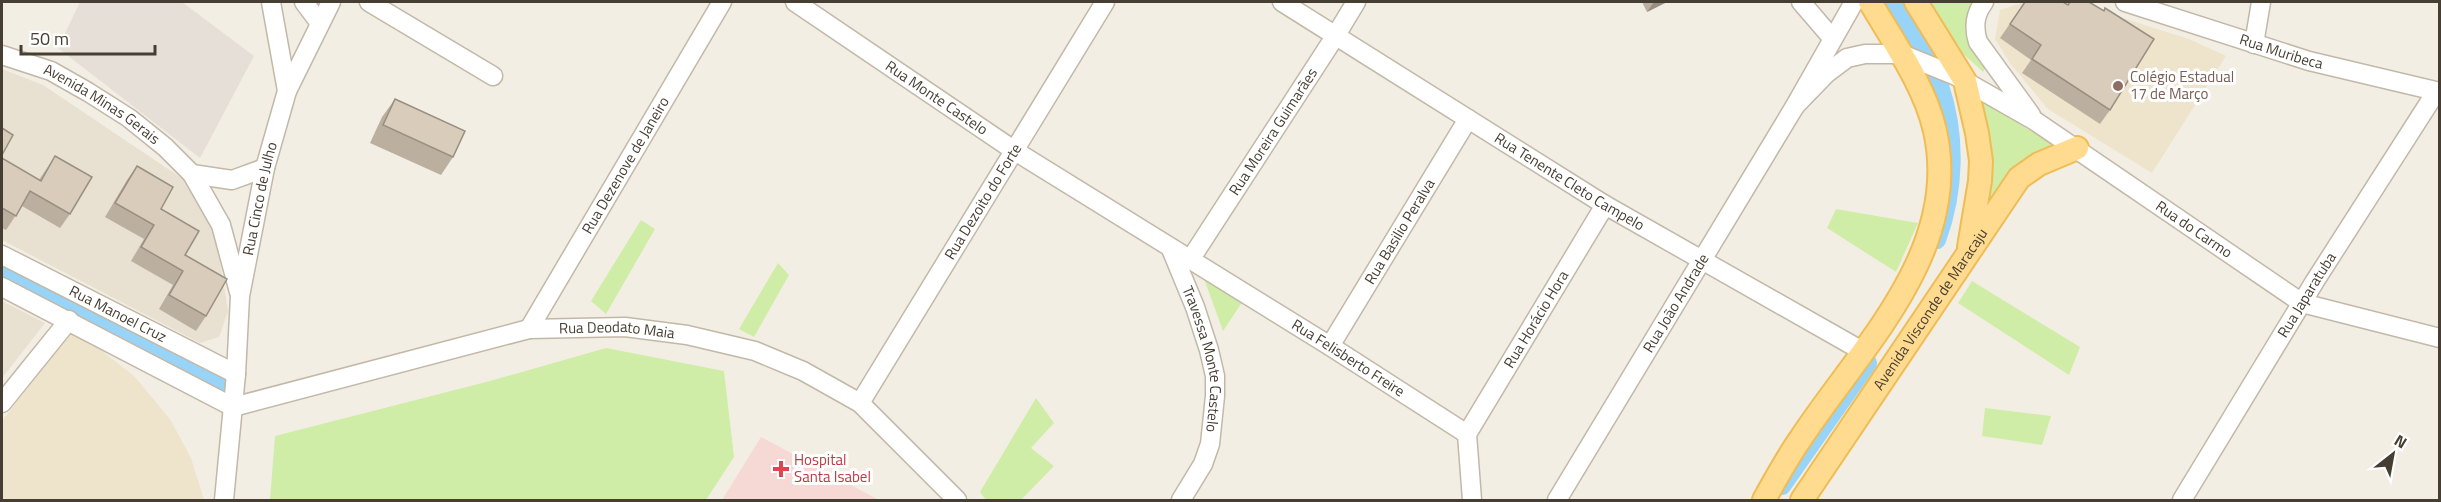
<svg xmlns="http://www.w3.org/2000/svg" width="2441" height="502" viewBox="0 0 2441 502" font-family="'Titillium Web',sans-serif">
<rect width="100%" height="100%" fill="#f3eee3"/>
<path fill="#e8e0d0" d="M2 69 43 85 183 179 214 225 228 311 219 337 200 343 2 240Z
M2 301 45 323 2 378Z"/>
<path fill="#e5dfd8" d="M80 2H182L254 56 200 158 58 48Z"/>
<path fill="#eee3cb" d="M2022 3 2056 4 2100 11 2189 39 2226 56 2152 173 2048 109 2010 63 1995 39 2000 10Z
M74 329 134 376 170 419 191 458 204 500H2V421Z"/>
<path fill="#f6d8d5" d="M761 437 879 500H722Z"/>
<path fill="#d0eda7" d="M1927 2H1979L1986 67 1983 72 1959 50Z
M1976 97 2058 148 1989 204V171Z
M1836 209 1918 223 1896 272 1827 228Z
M641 220 655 229 606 314 591 301Z
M778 263 789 275 754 337 739 329Z
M1203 276 1243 301 1223 331Z
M1972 281 2080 347 2069 375 1958 303Z
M606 348 724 371 734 457 706 500H270L275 436 490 381Z
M1036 398 1054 423 1031 448 1054 466 1021 500H986L980 492Z
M1985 408 2051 416 2042 445 1982 436Z"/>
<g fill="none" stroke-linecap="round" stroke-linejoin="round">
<path stroke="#98d4f7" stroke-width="18" d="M1893 2C1909 28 1929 57 1940 86 1957 136 1955 192 1937 240
M2 271 222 385
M1782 486 1868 363"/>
<g stroke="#c3b8a8" stroke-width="21">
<g id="minor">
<path d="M271 2 287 91"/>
<path d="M304 2 319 22"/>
<path d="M369 2 493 76"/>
<path id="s1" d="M795 2 1015 151 1330 346 1467 434"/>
<path id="s2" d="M1282 2 1605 205 1864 352"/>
<path d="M1801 2 1832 38"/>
<path d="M1984 2C1975 14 1973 26 1978 42L2031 115"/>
<path id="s3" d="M2125 2 2309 61 2440 92"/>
<path d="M2254 44 2261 2"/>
<path id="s4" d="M2 55 51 71 88 92 129 118 165 147 192 174 221 225 239 292"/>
<path id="s5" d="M1795 106 1827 73 1847 58 1865 54H1902L1956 76 2035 121 2302 303 2440 338"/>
<path d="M192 174 232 180 265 168"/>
<path id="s6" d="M1171 249 1195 307 1209 350 1215 376V396L1210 444 1203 464 1181 500"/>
<path id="s7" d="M2 255 236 374"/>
<path id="s8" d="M1190 260 1336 35 1356 2"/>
<path d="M2 287 233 407"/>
<path id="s9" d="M529 329 722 2"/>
<path id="s10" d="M1330 346 1468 119"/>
<path d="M2 403 69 320"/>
<path id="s11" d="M860 403 1105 2"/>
<path id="s12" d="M233 407 529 329 625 327 687 335 755 351 803 371 860 403 957 500"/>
<path id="s13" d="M1467 434 1605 205"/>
<path d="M1467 434 1472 500"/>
<path id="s14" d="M224 500 236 374 240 296 265 168 287 91 331 2"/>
<path id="s15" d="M1557 500 1795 106 1854 2"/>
<path id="s16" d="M2182 500 2315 281 2436 92"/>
</g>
</g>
<g stroke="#f0bc55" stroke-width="26">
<g id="major">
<path d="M1916 2 1965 81 1977 133 1981 161 1980 181 1969 247"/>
<path d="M1764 500C1775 480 1787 458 1801 438 1861 347 1962 251 1935 131 1925 86 1893 41 1870 2"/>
<path id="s17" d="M1802 500 2019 178 2039 164 2077 148"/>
</g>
</g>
<use href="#minor" stroke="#fff" stroke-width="18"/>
<use href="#major" stroke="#ffdb90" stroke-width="22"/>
</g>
<path fill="#bbafa0" d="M1642 2H1667L1647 12Z
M2025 2 2110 110 2100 124 2022 73 2031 60 2000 38Z
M395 99 453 157 441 175 370 143 382 117Z
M55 156 70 214 60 228 22 206 6 230 2 228V158L39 180Z
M137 166 185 255 206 316 196 331 159 309 173 285 131 261 144 239 105 217 127 180Z"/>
<path fill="#988f82" d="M1654 2H1667L1647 12Z"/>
<path fill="#d9ccba" stroke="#988f82" stroke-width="1.5" d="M2025 2H2063L2068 5 2070 2H2089L2104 11 2105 8 2154 39 2110 110 2032 59 2041 45 2010 24Z
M395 99 465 131 453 157 383 125Z
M2 128 13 135 2 155Z
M55 156 92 177 70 214 30 191 16 216 2 208V158L41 181Z
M137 166 173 187 161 209 199 231 185 255 227 279 206 316 169 295 183 271 141 247 154 225 115 203Z"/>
<circle fill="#8d6e63" stroke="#fff" stroke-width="2" cx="2118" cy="86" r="6"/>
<path fill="#e0444e" stroke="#fff" stroke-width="2" d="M778 460h6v6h6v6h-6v6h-6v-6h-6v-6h6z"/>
<g text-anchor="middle" stroke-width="6" stroke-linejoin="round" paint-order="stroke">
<g font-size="15" fill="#463e33" stroke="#fff">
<text dy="5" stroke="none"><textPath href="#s3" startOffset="164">Rua Muribeca</textPath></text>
<text dy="5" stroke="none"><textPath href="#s1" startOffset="171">Rua Monte Castelo</textPath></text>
<text dy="5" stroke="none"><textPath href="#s4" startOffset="112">Avenida Minas Gerais</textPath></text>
<text dy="5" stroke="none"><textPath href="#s8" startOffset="153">Rua Moreira Guimarães</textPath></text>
<text dy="5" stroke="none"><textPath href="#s9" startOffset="190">Rua Dezenove de Janeiro</textPath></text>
<text dy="5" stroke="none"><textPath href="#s2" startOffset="339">Rua Tenente Cleto Campelo</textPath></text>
<text dy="5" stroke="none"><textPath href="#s14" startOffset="304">Rua Cinco de Julho</textPath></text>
<text dy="5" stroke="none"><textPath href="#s11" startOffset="236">Rua Dezoito do Forte</textPath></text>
<text dy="5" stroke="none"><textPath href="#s5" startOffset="468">Rua do Carmo</textPath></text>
<text dy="5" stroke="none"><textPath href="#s10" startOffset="134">Rua Basilio Peralva</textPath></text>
<text dy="5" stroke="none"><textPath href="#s16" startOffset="240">Rua Japaratuba</textPath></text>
<text dy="5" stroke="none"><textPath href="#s15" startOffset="230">Rua João Andrade</textPath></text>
<text dy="5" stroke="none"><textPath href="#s17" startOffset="230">Avenida Visconde de Maracaju</textPath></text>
<text dy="5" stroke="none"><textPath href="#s7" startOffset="130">Rua Manoel Cruz</textPath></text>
<text dy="5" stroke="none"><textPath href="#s13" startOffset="134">Rua Horácio Hora</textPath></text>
<text dy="5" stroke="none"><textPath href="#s12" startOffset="394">Rua Deodato Maia</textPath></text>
<text dy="5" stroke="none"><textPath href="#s1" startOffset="658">Rua Felisberto Freire</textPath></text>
<text dy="5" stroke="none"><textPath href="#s6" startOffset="116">Travessa Monte Castelo</textPath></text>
</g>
<g font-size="15" fill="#785e54" stroke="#fff" text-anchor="start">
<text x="2130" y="82">Colégio Estadual<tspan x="2130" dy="17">17 de Março</tspan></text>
</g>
<g font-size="15" fill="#be3a42" stroke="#fff" text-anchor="start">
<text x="794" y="465">Hospital<tspan x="794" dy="17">Santa Isabel</tspan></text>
</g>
</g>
<rect width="2441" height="502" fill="none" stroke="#463e33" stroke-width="6"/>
<g transform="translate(2393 454) rotate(31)" stroke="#ffffff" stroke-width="4.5" paint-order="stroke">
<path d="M0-4.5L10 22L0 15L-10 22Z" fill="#463e33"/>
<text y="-9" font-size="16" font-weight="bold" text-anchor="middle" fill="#463e33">N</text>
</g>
<path d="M21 45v9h134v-9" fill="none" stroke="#463e33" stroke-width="3"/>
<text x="30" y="45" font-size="18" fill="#463e33" stroke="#ffffff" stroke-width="4.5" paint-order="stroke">50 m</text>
</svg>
